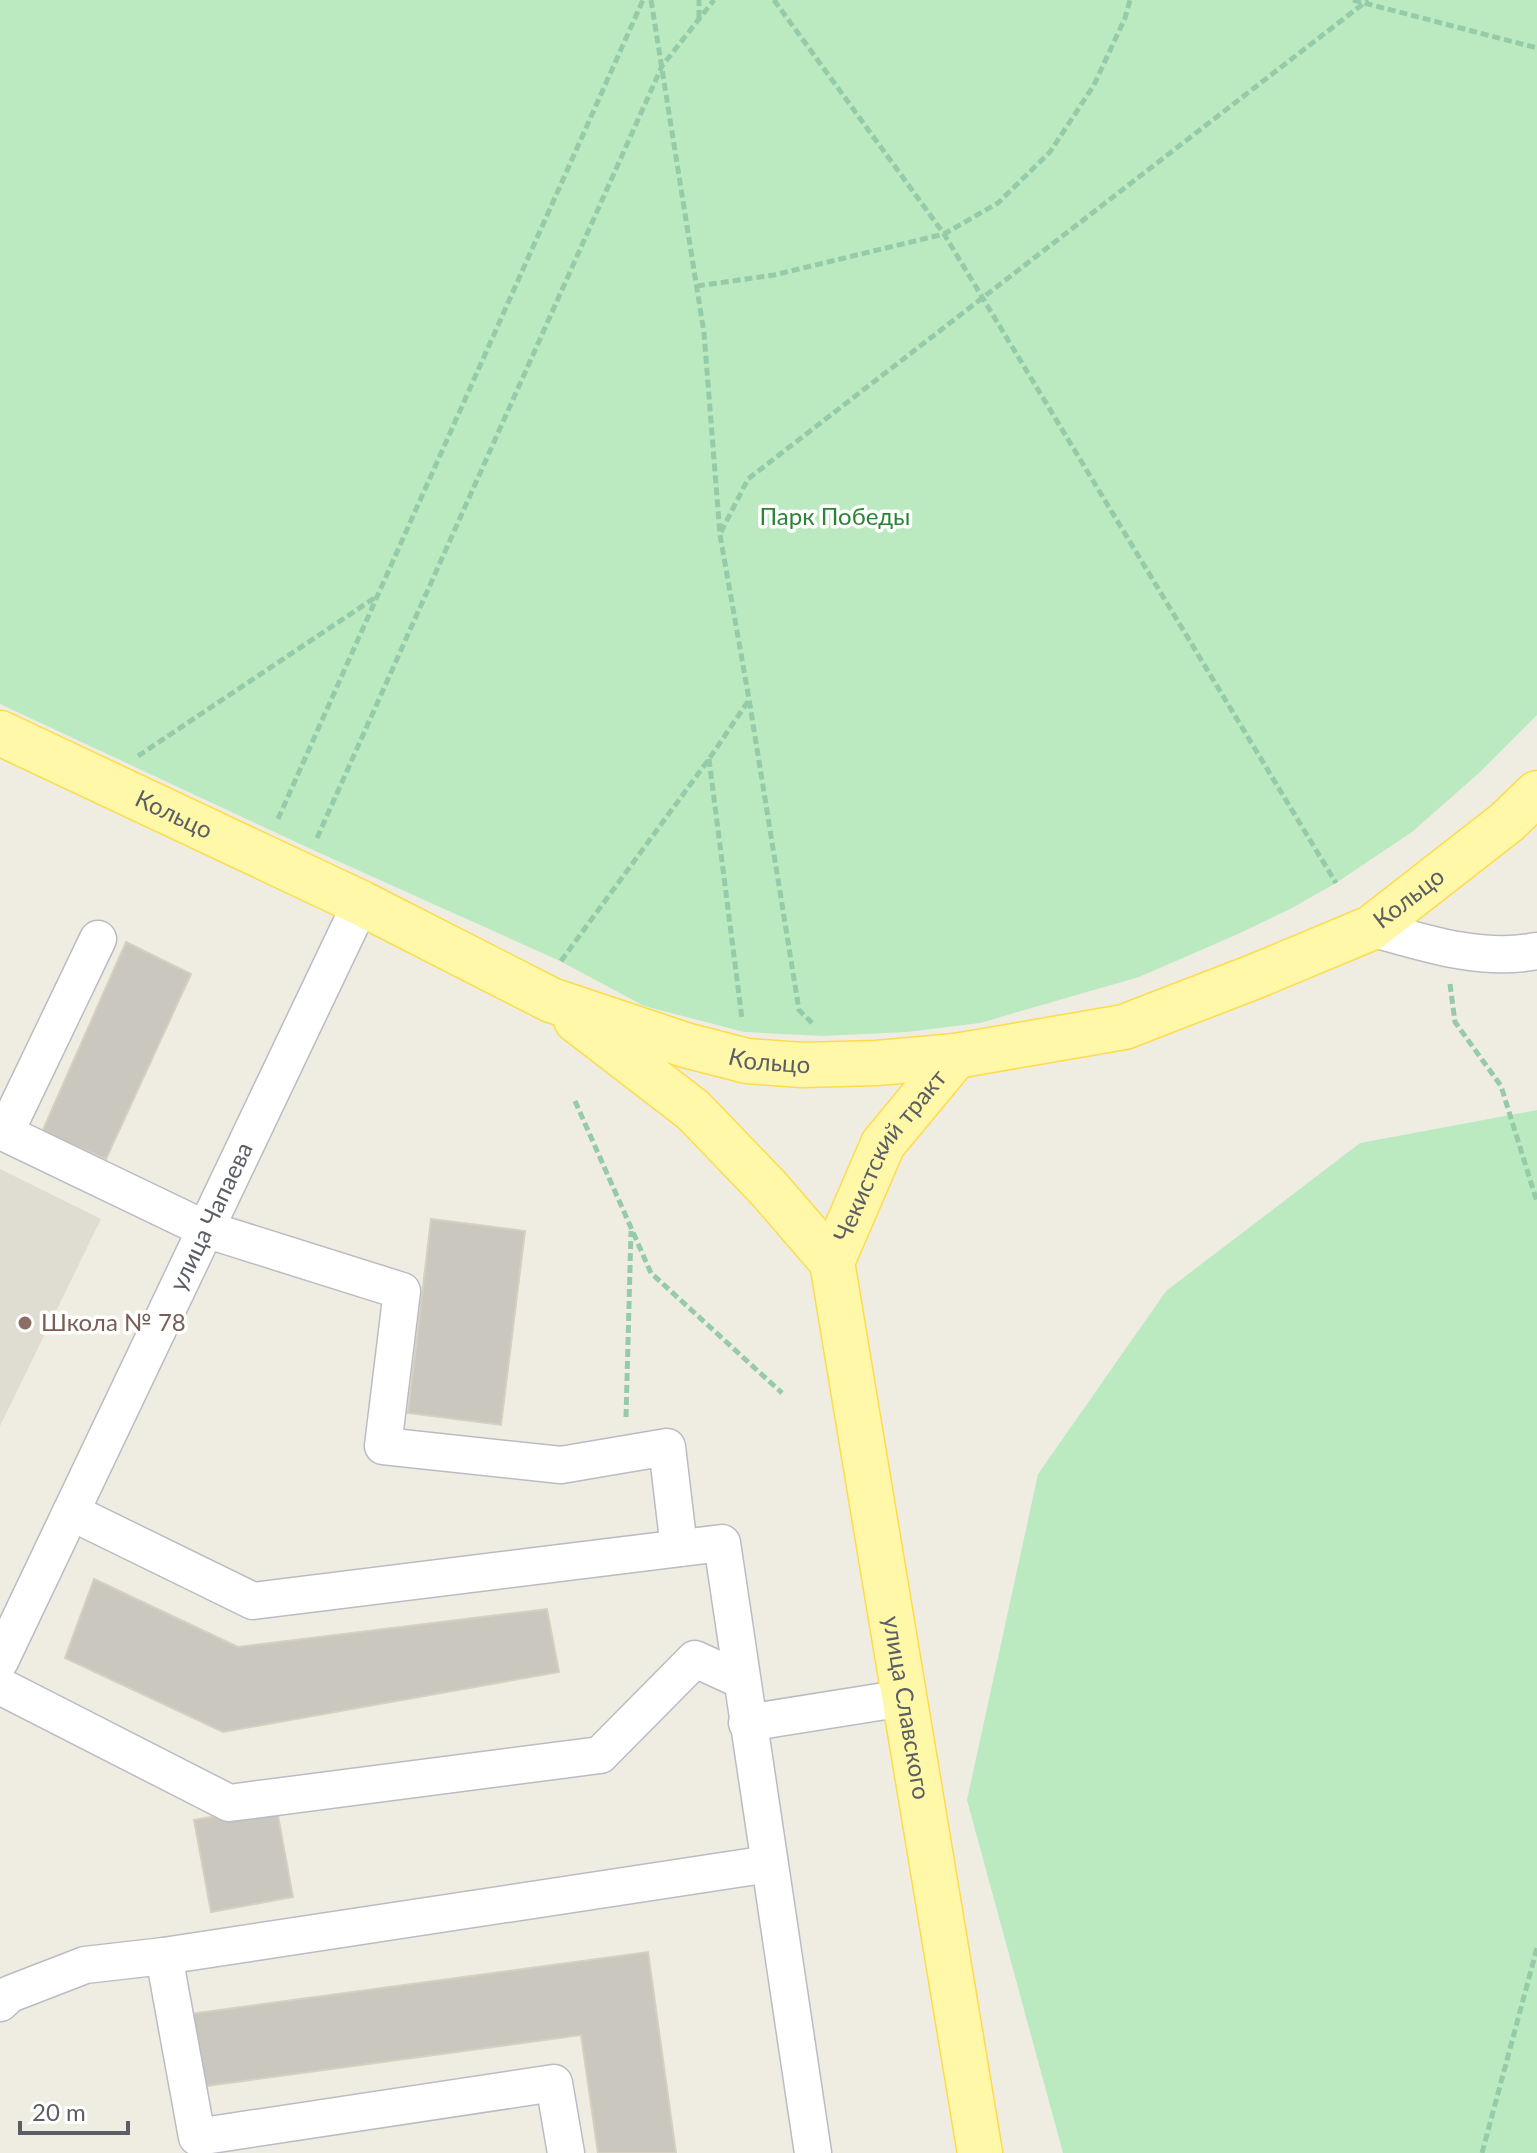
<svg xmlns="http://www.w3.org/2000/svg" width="1537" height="2153" viewBox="0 0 1537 2153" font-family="Lato,sans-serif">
<rect width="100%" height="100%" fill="#efede2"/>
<path fill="#dfddd1" d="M0 1169 101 1219 0 1426Z"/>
<path fill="#bceac0" d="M0 0H1537V715L1479 773 1412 832 1336 883 1292 908 1238 934 1139 977 980 1023 907 1032 823 1036 744 1032 644 1006 560 961 313 850 0 704Z
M1537 1110V2153H1063L967 1800 1038 1474 1166 1291 1360 1143Z"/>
<path fill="#cac7bf" stroke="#d5d0c0" stroke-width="2" d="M126 942 191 974 106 1159 42 1132Z
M431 1219 525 1231 501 1425 408 1413Z
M94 1579 238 1647 547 1609 559 1672 223 1732 65 1658Z
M276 1805 293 1897 211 1912 194 1820Z
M648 1952 676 2153H598L581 2035 191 2088 182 2015Z"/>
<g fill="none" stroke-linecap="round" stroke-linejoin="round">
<g stroke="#babcc3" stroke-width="39">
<g id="minor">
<path d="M1371 928C1424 943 1481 962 1537 951"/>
<path d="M98 939 5 1133 205 1229 402 1291 383 1446 561 1465 667 1447 679 1548"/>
<path d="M71 1512 253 1601 722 1543 813 2153"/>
<path id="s1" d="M0 1661 361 903"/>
<path d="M0 1686 229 1803 600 1755 695 1659 741 1680"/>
<path d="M747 1723 904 1698"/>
<path d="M164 1956 197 2137 554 2083 566 2153"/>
<path d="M0 2003 10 1994 85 1965 164 1956 769 1864"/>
</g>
</g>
<g stroke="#ffdb4c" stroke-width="47">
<g id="major">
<path id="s2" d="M0 733 361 903 551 1000 685 1045 747 1061 802 1065 877 1063 956 1056 1124 1027 1256 976 1371 928 1507 822 1537 793"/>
<path d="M576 1020 693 1110 769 1189 832 1262"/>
<path id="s3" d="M832 1262 980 2153"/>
<path id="s4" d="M832 1262 883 1144 956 1056"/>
</g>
</g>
<path stroke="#95cba8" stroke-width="5" stroke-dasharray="8 4" stroke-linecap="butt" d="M651 0 704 333 720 535 749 699 799 1010 812 1023
M774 0 944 234 1336 883
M1353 0 1537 48
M699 18V0
M697 286 774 275 944 234 998 203 1050 152 1094 85 1125 18 1130 0
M721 532 748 479 1368 0
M138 756 376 597
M709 759 742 1019
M278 819 643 0
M317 838 662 66 714 0
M561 961 709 759 749 700
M1450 984 1455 1022 1501 1086 1537 1202
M575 1101 651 1273 782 1393
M626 1417 631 1231
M1482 2153 1537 1948"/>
<use href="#minor" stroke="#fff" stroke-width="36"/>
<use href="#major" stroke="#fff8a8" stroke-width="44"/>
</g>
<circle fill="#8d6e63" stroke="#fff" stroke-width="3" cx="25" cy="1323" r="8"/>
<g text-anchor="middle" stroke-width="7" stroke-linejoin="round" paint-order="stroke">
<g font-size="24" fill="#2b8436" stroke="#fff">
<text x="835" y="525">Парк Победы</text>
</g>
<g font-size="24" fill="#5b5e65" stroke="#fff">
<text dy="8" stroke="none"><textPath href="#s2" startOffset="192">Кольцо</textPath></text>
<text dy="8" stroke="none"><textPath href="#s2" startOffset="1512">Кольцо</textPath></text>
<text dy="8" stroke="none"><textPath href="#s2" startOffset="840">Кольцо</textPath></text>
<text dy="8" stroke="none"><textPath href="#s4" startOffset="122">Чекистский тракт</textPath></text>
<text dy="8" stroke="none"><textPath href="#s1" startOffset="492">улица Чапаева</textPath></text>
<text dy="8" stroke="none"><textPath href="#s3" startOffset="452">улица Славского</textPath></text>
</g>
<g font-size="24" fill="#785e54" stroke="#fff" text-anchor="start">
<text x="41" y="1331">Школа № 78</text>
</g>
</g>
<path d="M20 2121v12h108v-12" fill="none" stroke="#5b5e65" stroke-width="4"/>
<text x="32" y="2121" font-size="24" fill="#5b5e65" stroke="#ffffff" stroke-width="6" paint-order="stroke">20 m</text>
</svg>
